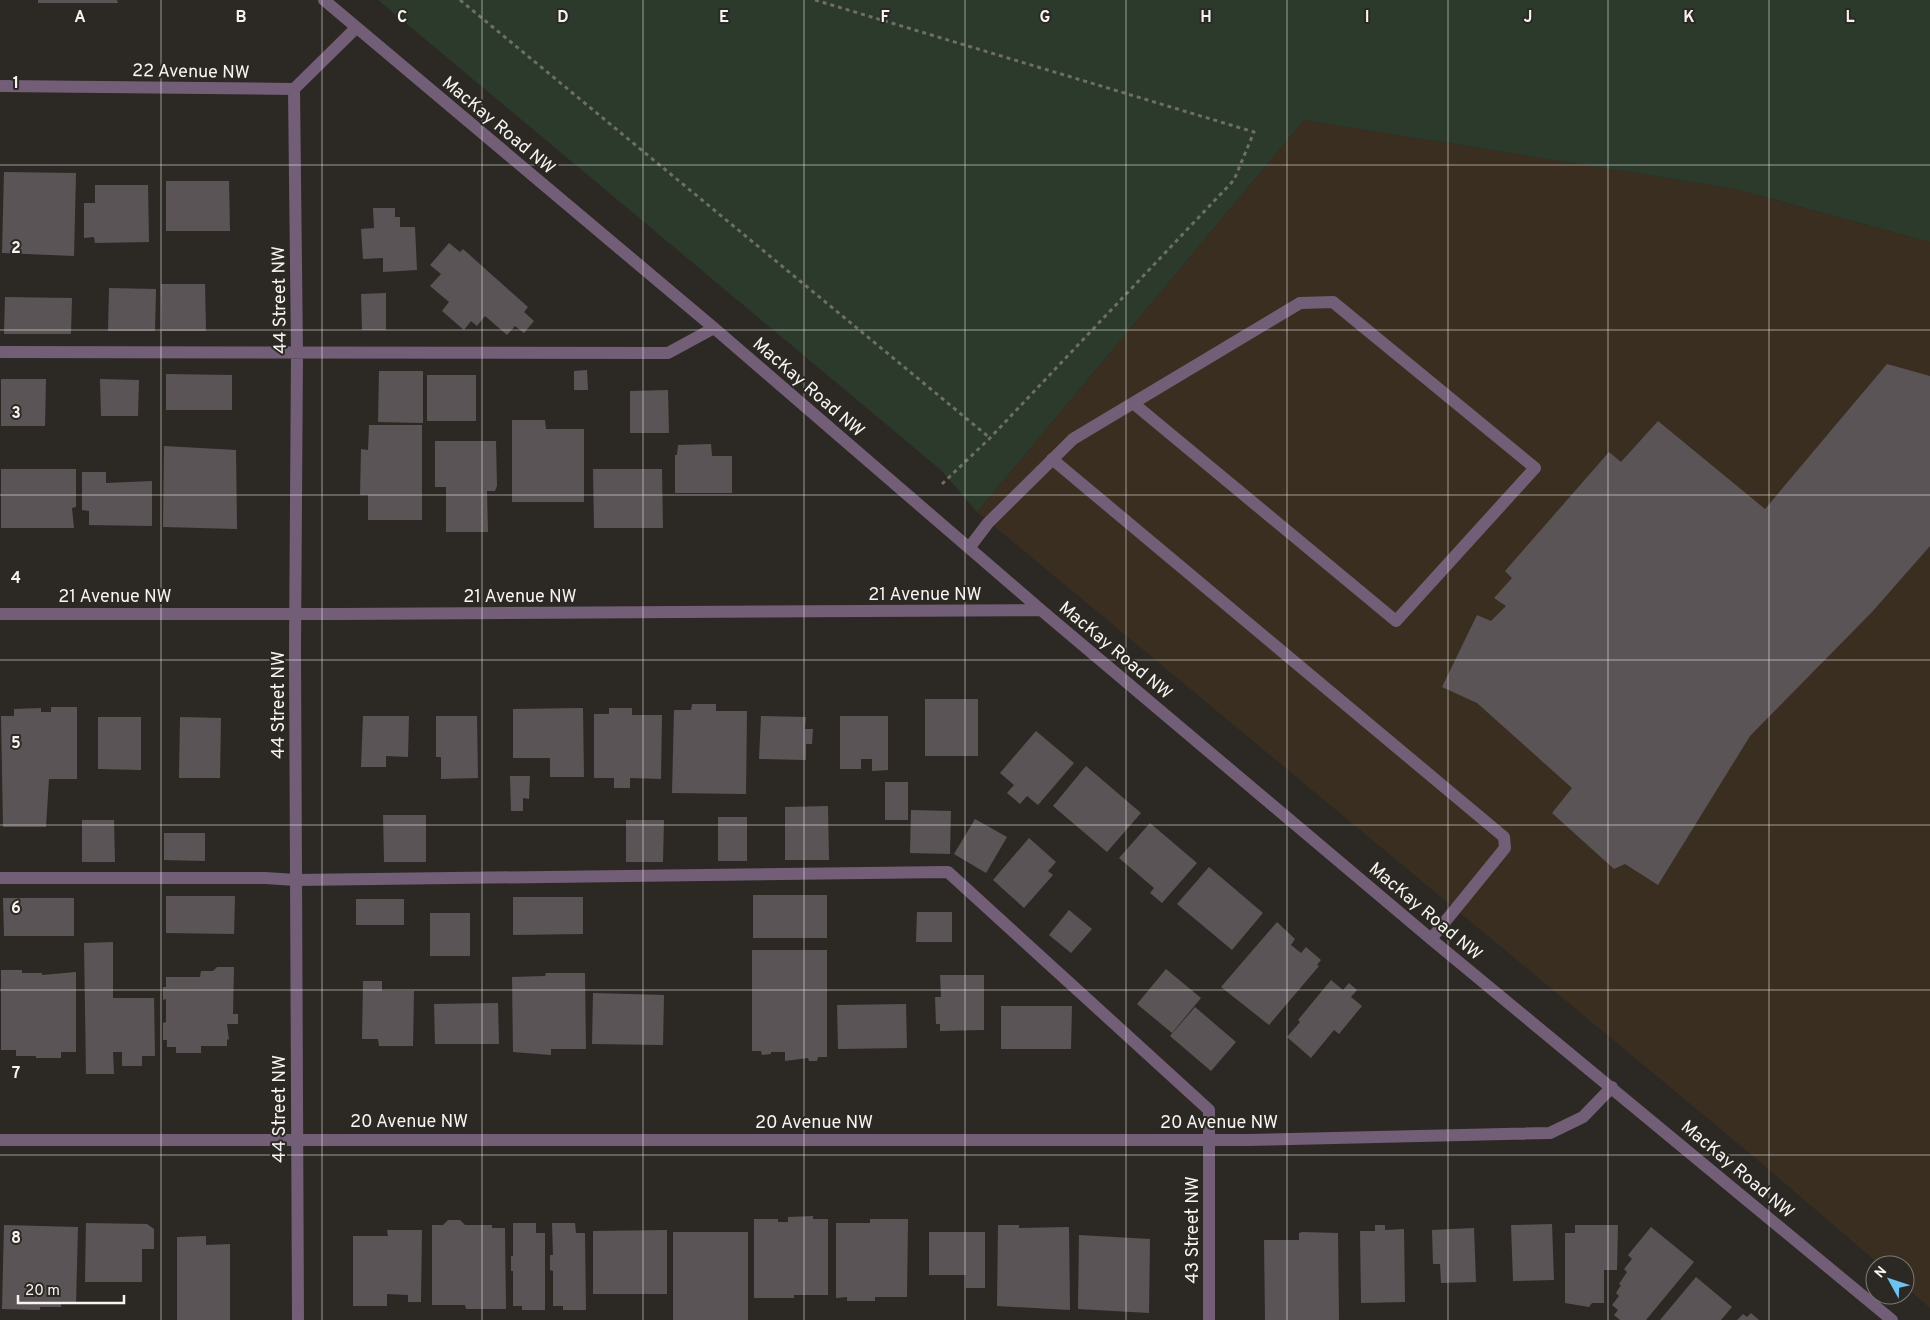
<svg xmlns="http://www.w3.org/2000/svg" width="1930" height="1320" viewBox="0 0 1930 1320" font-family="Overpass,sans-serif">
<rect width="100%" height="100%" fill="#2c2924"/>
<path fill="#3a2e20" d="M1304 120 1736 189 1930 242V1308L1905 1286V1265H1880L1747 1151 977 512Z"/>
<path fill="#2b3a2b" d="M378 0H1930V242L1736 189 1304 120 977 512 941 470Z"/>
<path fill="#5b5457" d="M38 0H117L118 3H38Z
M4 172 76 173 74 256 2 253Z
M166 181H229L230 231H166Z
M95 185H148L149 242 95 243 94 237 84 238V203H95Z
M373 208H395V217H400V227H415L417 270 383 272V258L363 259 361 229 374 228Z
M449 243 460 252 463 249 528 307 524 312 534 321 524 333 515 326 507 335 485 316 477 326 471 321 464 330 442 311 449 302 430 286 441 274 430 265Z
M161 284H205L206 331H162Z
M109 288 156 289 155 331H108Z
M386 293V330H362L361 294Z
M5 297 72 298 71 334H4Z
M1887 364 1930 376V546L1872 612 1750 736 1658 885 1625 864 1614 869 1552 813 1572 788 1477 703 1442 687 1477 615 1491 621 1506 606 1494 598 1512 578 1505 571 1609 452 1621 462 1658 421 1765 509Z
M587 370 588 390H574V371Z
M379 371H423V423L378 422Z
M166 374 232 375V410H166Z
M427 375H476V421H427Z
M1 379H46L45 426H1Z
M100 379 139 380 138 416H101Z
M668 390 669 433H630V391Z
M512 420H545L546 429H584V502H512Z
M369 425H422V520H368V495H360L361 449 368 450Z
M435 441H496L497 486 495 491H487L488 532H446V487H435Z
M711 444 712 456H732V493H675V455H677L678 445Z
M164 446 236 450 237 529 163 527Z
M1 469H76V507L72 508 74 528H1Z
M593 469H662L663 528H594Z
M82 472H106V483L152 481V526L89 525V511L82 510Z
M925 699H978V756H925Z
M692 704H716V711H747L746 794 672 793 674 710H691Z
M51 707H77V779H49L46 827H3L1 716H14V709L41 708V712H51Z
M583 708 584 777H550V758H513V709Z
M609 708H632V715H662L661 779 630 778V788H614V778H594V714H609Z
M363 716H409L408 757 386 756V767H361Z
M436 716H477L478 778 441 779V757H436Z
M761 716 806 717 805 729H813L812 744H806V760L759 759Z
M840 716H888V770L872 771V759H861V769H840Z
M98 717H141V770L98 769Z
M180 717 221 718 220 778H179Z
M1036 731 1074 763 1038 805 1027 796 1020 804 1007 793 1014 785 1000 773Z
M1086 766 1141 813 1107 852 1053 806Z
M510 776H530L529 799 523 798V811H511Z
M885 782H908V820H885Z
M828 806 829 860H785V807Z
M911 810 951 811 950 854 910 853Z
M383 815H426V862H384Z
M718 817H747V861H718Z
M975 819 1007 837 986 873 954 854Z
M82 820H114L115 862H82Z
M626 820H664L663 862H626Z
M1150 823 1197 863 1162 903 1150 893 1154 888 1119 858Z
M164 833H205V861L164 860Z
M1029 838 1056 862 1048 871 1053 875 1024 908 993 880Z
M1209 867 1263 913 1232 950 1177 904Z
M753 895H827V938H753Z
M166 896H235L234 934 166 933Z
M513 897H583V934L513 935Z
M3 898H74V936H4Z
M356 899H404V925H356Z
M1069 910 1092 929 1071 953 1049 935Z
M917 912H952V942H916Z
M430 913H470V956H430Z
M1277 922 1295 939 1291 945 1301 953 1306 947 1321 960 1317 965 1319 966 1269 1025 1221 987Z
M113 942V998H154L155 1056H142V1066H122V1052H113L114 1074H86L84 943Z
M752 950H827V1057H818L817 1061H809L808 1058 785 1061V1052H771V1054L762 1055 761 1051H752Z
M217 967H234L233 1014H238V1024H227L229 1040 227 1039V1046H201V1053H176V1047H167V1040H163V1023L166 1022V999L163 1000V987H166V977H200L201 971H213Z
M1166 969 1201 998 1172 1033 1137 1004Z
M1 970H22V973H42V975L76 972V1052H61V1058H36V1056H16V1050H1Z
M546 973H585L586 1049H551V1055L513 1052 512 977 545 976Z
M940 975H984V1030L940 1031V1024H936L935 997H941Z
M1331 980 1343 990 1349 983 1357 990 1351 997 1362 1006 1339 1034 1334 1030 1311 1058 1287 1037 1300 1022 1298 1020Z
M363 981H382V991H414L413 1046H379L378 1039H362Z
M593 993 664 995 663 1045 592 1044Z
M498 1003 499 1044H435L434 1004Z
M906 1004 907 1048 838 1049 837 1005Z
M1001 1006H1072L1071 1049H1001Z
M1195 1007 1236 1042 1211 1071 1170 1036Z
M813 1216V1219H828V1295H794V1298H754V1219H778V1222H788V1217Z
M870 1219H908L907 1297H875V1301H847V1297L836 1298V1223H870Z
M448 1220H460L465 1225H492V1228H505L506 1309H466L465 1305H432V1225H443Z
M86 1223 147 1224 154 1229V1249H142V1282H85Z
M513 1223H536V1233H545V1310H522V1306H513V1271H511V1256H513Z
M552 1223H575L576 1233H585L586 1310H563V1306H553V1271L550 1270V1255H553Z
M1552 1224 1554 1280 1513 1281 1511 1225Z
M4 1225 78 1227 76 1304 61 1303V1307H40V1310L2 1309Z
M998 1225H1019V1228L1069 1227 1070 1310 997 1306Z
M1375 1225H1385V1230L1404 1229 1405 1302 1361 1303 1360 1231H1375Z
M1575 1225H1618L1617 1270H1604V1303H1592L1589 1307 1565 1303V1233H1575Z
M1651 1227 1694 1262 1646 1320H1620L1614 1315 1618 1310 1612 1305 1619 1296 1616 1293 1621 1285 1619 1284 1627 1272 1624 1269 1632 1259 1628 1255Z
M1474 1228 1476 1282 1441 1283 1440 1264H1433L1432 1230Z
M387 1230H422L421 1302H408V1295L387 1294V1306H353V1236H388Z
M667 1230V1294H593V1231Z
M673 1232H748V1320H673Z
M929 1232H985V1288H966V1275H929Z
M1302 1232 1338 1233 1339 1320H1265L1264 1240H1299V1233Z
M1079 1235 1150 1239 1149 1313 1078 1309Z
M206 1236V1245L230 1244V1320H177V1237Z
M1696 1277 1732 1307 1721 1320H1660Z
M1751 1313 1759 1320H1737L1743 1314 1747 1317Z"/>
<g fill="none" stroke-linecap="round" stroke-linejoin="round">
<path stroke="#6f6d68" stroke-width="3" stroke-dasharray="4 4" stroke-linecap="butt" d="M460 0 990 438
M815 0 1254 132 1234 180 990 438 942 484"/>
<path stroke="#735e78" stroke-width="12" d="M324 0 714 328 1041 610 1431 939 1892 1320
M0 86 294 89 356 28
M294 89 297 353 295 650 298 1320
M0 352 668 353 714 328
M1052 459 1504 837 1505 848 1431 939
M969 548 988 523 1073 439 1300 303 1333 302 1535 468 1396 621 1133 403
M0 614H341L1041 610
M0 878H265L296 880 948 872 1209 1110V1320
M0 1140H1247L1550 1133 1583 1117 1612 1087"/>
</g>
<path fill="none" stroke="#f6f4f1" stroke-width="1" stroke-opacity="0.55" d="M161 0V1320M322 0V1320M482 0V1320M643 0V1320M804 0V1320M965 0V1320M1126 0V1320M1287 0V1320M1448 0V1320M1608 0V1320M1769 0V1320M0 165H1930M0 330H1930M0 495H1930M0 660H1930M0 825H1930M0 990H1930M0 1155H1930"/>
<g text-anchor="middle" stroke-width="4" stroke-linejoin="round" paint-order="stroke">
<g font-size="18" fill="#f6f4f1" stroke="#2c2924">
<text transform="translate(191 71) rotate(1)" y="6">22 Avenue NW</text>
<text transform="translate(499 125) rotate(40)" y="6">MacKay Road NW</text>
<text transform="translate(279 300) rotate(-91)" y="6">44 Street NW</text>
<text transform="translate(809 387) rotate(41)" y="6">MacKay Road NW</text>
<text x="925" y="600">21 Avenue NW</text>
<text x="115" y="602">21 Avenue NW</text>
<text x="520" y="602">21 Avenue NW</text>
<text transform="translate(1116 650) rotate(40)" y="6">MacKay Road NW</text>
<text transform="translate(278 705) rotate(-90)" y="6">44 Street NW</text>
<text transform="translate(1426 911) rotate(40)" y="6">MacKay Road NW</text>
<text transform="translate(279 1109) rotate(-90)" y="6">44 Street NW</text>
<text x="409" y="1127">20 Avenue NW</text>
<text x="814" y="1128">20 Avenue NW</text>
<text x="1219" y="1128">20 Avenue NW</text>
<text transform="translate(1738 1169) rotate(40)" y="6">MacKay Road NW</text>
<text transform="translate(1192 1230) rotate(-90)" y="6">43 Street NW</text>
</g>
</g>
<g font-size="16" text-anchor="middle" font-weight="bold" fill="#f6f4f1" stroke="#2c2924" stroke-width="4" stroke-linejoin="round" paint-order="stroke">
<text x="80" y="22">A</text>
<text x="241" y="22">B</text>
<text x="402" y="22">C</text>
<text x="563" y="22">D</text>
<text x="724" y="22">E</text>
<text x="885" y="22">F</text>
<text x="1045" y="22">G</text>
<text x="1206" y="22">H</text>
<text x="1367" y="22">I</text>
<text x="1528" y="22">J</text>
<text x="1689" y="22">K</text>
<text x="1850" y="22">L</text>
<text x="16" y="88">1</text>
<text x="16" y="253">2</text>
<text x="16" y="418">3</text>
<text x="16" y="583">4</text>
<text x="16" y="748">5</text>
<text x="16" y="913">6</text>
<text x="16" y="1078">7</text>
<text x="16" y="1243">8</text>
</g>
<g transform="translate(1890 1280) rotate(310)"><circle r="24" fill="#2c2924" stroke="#7d7a76"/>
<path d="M0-4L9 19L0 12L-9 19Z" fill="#6cc3f2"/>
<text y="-8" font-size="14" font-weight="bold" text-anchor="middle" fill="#f6f4f1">N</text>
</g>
<path d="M18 1295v8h106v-8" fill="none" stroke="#f6f4f1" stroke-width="2.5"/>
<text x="25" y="1295" font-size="15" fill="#f6f4f1" stroke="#2c2924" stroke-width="4" paint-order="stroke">20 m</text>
</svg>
